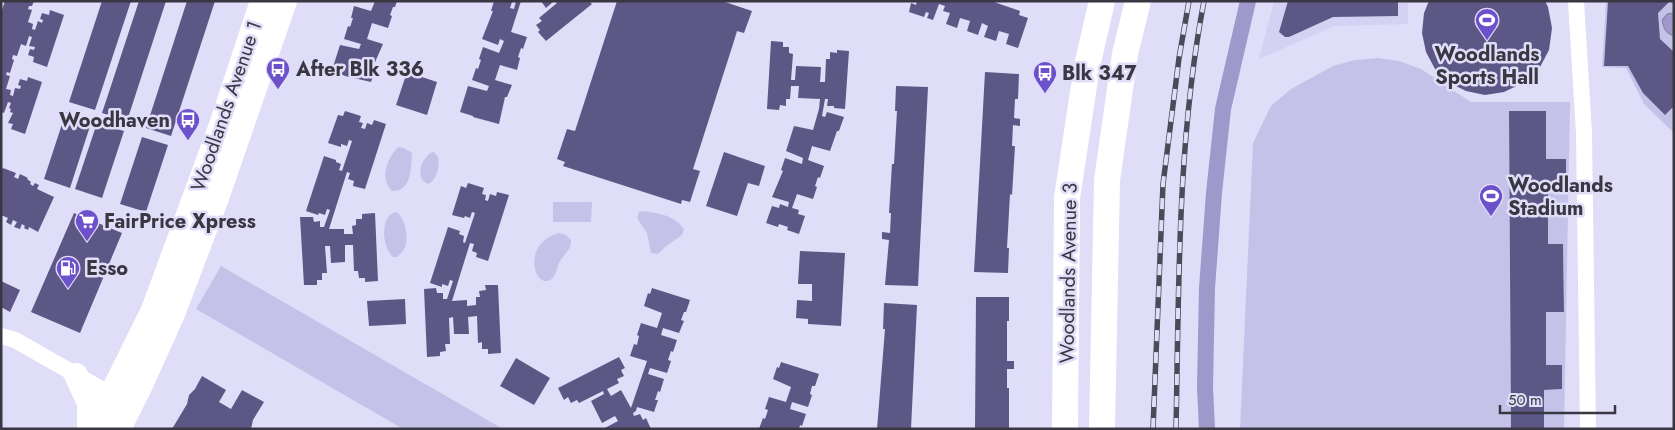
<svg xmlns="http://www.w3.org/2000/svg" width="1675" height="430" viewBox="0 0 1675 430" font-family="Jost,sans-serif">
<rect width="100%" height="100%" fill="#dfddf8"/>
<path fill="#d4d1f3" d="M1274 1H1409L1408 3V24L1334 26 1259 59Z"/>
<path fill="#c5c2e9" d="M1606 1H1674V133L1644 104 1626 68 1602 67Z
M1378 58 1399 61 1421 69 1471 102H1570L1564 429H1544V390L1562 389V365H1546V312L1564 311 1563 244H1548V190H1566V159H1546V111H1509L1511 429H1240L1253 143 1271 106 1291 89 1333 66 1355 60Z
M398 147 404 148 412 153C411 167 412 192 392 191 379 178 387 159 398 147Z
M434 152 438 157C440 166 437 180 428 184L422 180C418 168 422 161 430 153Z
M553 202H592L591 222H553Z
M642 211C658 213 674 215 684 229L682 235 665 247 658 254 651 253 647 233 637 218 639 212Z
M397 212C406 220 410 241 403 251 401 253 399 255 397 257H393C382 248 379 214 397 212Z
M559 233 566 235 571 240C572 249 563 255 559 263 556 269 556 277 550 280 534 289 521 243 559 233Z
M221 266 503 429H403L196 309Z"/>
<path fill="#9e98cb" stroke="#7f7ba2" d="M1674 13V36C1665 33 1664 29 1662 20L1667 14Z"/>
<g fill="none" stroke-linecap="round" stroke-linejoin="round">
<path stroke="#9e98cb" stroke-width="16" d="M1207 429 1205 387 1207 288 1214 193 1223 109 1248 1"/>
</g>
<path fill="#5d5786" d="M5 1H34L32 6H29L28 9 32 10 28 22 33 24 32 29 35 30 38 21 42 23 43 20 40 19 42 13 49 15 50 10 64 15 47 67 33 62 34 57 28 55 30 49 34 50 35 47 29 46 32 37 29 36 26 46 21 44 17 56 13 55 12 59 14 60 10 73 7 72 6 75 10 76 6 89 11 90 10 95 13 96 15 88 20 89 21 86 18 85 20 79 27 81 28 77 42 82 25 134 11 129 13 124 8 123 13 113 10 112 11 109 9 108 11 103 8 102 4 113 1 112V13Z
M102 1H131L95 110 69 102Z
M139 1H166L127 121 102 113Z
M187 1H215L171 136 146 128Z
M375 1H397L395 7H393L390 15 392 16 388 28 372 23 367 39 383 44 372 69 375 70 371 82 345 76 332 70 340 45 359 49 361 44 344 39 348 26 350 27 353 18H351L354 6 371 11Z
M494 1 512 2 510 8 514 9 516 1H521L511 32 527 37 523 49 521 48 518 57 520 58 517 70 500 65 495 80 512 85 507 97H505L499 124 473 117V116L460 112 468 86 487 91 489 86 472 80 476 68 478 69 481 60 479 59 483 47 499 53 504 41 500 39 498 45 482 39 493 11H491Z
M541 1H554L546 8Z
M555 1H589L592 4 546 41 538 32 540 30 536 25 542 21 539 18 557 3Z
M617 1H722L752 11 744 33 737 31 734 41 693 169 700 171 690 202 682 200 681 204 563 166 565 162 557 159 567 129 575 131Z
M917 1H991L1020 11 1019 15 1028 18 1018 48 1006 44 1009 34 999 31 996 41 984 37 988 26 982 23 978 35 967 31 970 21 960 18 957 28 946 24 950 13 943 11 945 6 939 4 933 20 927 18 929 13 926 12 924 17 909 12 911 3 916 5Z
M1288 1H1398V16L1333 17 1289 37H1285L1279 32Z
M1429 1H1545L1548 7 1552 28 1549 50 1539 69 1523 83 1504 92 1485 95 1466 91 1448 82 1435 69 1426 52 1422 33 1424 13Z
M1608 1H1670L1658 13 1660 39 1674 52V106L1665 115 1643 93 1628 66H1604Z
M771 41 783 42V47H789V53L793 54 791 80H795L796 66 821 67 820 82H825L826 59H830V52L837 53V50L849 51 845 109 834 108V106H827L828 99H825L822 116 825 117 827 112 844 117 839 131H837L830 151 812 146 808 160 824 166 820 178 818 177 815 186 817 187 813 199 797 194 792 208 799 210 798 214 805 216 799 234 787 230 788 227 779 224 778 227 766 223 772 206 779 208 780 204 788 207 789 202 772 197 783 171 781 170 785 158 802 164 803 158 786 151 794 126 813 130 819 109 820 99 798 98 799 86H791L790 99H786V106L780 105 779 110 767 109Z
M407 72 437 82 427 115 396 105Z
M985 72 1019 74 1018 99H1015L1014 118 1020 119V126L1013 125 1012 146H1015L1012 195 1010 194 1007 248H1009L1008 273 974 272Z
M896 86 928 87 918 286 885 285 889 240 882 239V232L890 233 891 213H889L892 164H894L897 111H895Z
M345 111 361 116 359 122 363 123 361 128 365 129 367 123 372 125 374 120 386 124 365 189 353 186 354 181 348 179 350 173 347 172 329 229H344V234H353L352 226 356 225V219H362V214L375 213 378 281 365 282V278H359L358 271H354L353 245H345V262L331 263 330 246H325L327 273H322V280H317V285H304L300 217H313L314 222 320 221V227H324L330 210 327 209 325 215 319 213 318 215 306 211 324 156 336 160V162L341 164 339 170 342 171 352 141 349 140 347 146 341 144V147L328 143 338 115 343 116Z
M1509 111H1546V159H1566V190H1548V244H1563L1564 312H1546V365H1562V389L1544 390V429H1511Z
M66 112 92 120 70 188 44 179Z
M97 123 124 131 102 198 75 189Z
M142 137 168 145 146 212 120 204Z
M724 152 765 166 759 186 748 183 737 216 706 206Z
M3 168 16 173 14 177 18 179 20 174 28 178 27 179 31 182 30 184 33 186 35 183 39 185 37 189 54 197 38 232 29 227 28 230 24 228 25 226 22 224 20 229 14 227 17 222 13 220 11 225 6 222 8 218 1 215V171Z
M468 183 484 188 482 194 486 195 485 200 488 201 490 194 496 196 497 192 509 195 488 261 476 257 477 253 472 251 474 244 470 243 452 301 467 300V306L476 305V297H480L479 291 486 290 485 285H498L501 353 488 354V349H482V342L478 343 477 316 468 317 469 334H454L453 317 449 318 450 344H445L446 351 440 352V356L427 357 424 289 436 288 437 293H443V299H447L453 281 450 280 448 286 442 284V287L430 283 448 227 460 231 459 234 464 236 463 242 465 243 475 213 472 212 470 218 465 216 464 218 452 215 461 186 466 188Z
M74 213 122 233 80 333 31 312Z
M800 251 845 253 841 326 808 324V319L796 318 797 300 812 301V284H798Z
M1 281 20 290 10 312 1 307Z
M652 288 690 300 686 312H684L681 320 684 321 679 333 663 328 661 335 677 340 673 352 671 351 668 360 671 361 667 373 650 368 648 374 664 379 660 392 658 391 655 400H658L654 412 637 407 636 411 633 413 634 416 640 414 643 420 646 418 651 429H603L618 421 615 416 602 423 591 401 604 394 603 391 579 403 577 400 571 403 568 397 564 400 558 388 619 357 625 368 621 370 624 376 617 379 619 383 607 389 611 396 621 390 631 408 647 361 630 356 634 344 637 345 639 336 637 335 641 323 657 328 662 313 644 306 648 293 650 294Z
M976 297H1009V321H1007V361H1014V369H1007V388H1009V429H975Z
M405 299 406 324 369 326 367 301Z
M884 303 917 305 911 429H877L885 329H883Z
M516 358 550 378 534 405 500 386Z
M781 362 819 374 815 386H812L810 394 812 395 808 407 792 402 790 409 806 414 802 426 800 425 799 429H759L763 418 765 419 768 410 765 409 769 397 786 402 791 387 773 379 777 367 779 368Z
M202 376 226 390 219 402 231 409 242 390 264 402 253 420 251 429H172L187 404 189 395 195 389Z"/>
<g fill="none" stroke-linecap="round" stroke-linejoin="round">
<path stroke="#fff" stroke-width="16" d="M1576 1 1584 133 1588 429
M1 336 15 340 110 394 120 399"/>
<path stroke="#fff" stroke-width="24" d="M76 375 89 403V429
M94 429 153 310 221 125 262 1
M119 429 140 387 173 314 217 198 285 1"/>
<path stroke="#fff" stroke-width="26" d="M1065 429 1067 198 1087 66 1102 1
M1102 429 1107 180 1125 54 1138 1"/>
<g stroke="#4b4a57" stroke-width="5.5">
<path id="rail" d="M1153 429 1163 184 1179 58 1189 1
M1176 429C1179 286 1177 142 1204 1"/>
</g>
<use href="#rail" stroke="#dfddf8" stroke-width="4" stroke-dasharray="11" stroke-linecap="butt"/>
</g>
<defs>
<g id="stadium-pin" transform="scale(1.25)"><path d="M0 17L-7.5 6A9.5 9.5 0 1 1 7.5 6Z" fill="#6d51ca" stroke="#dfddf8"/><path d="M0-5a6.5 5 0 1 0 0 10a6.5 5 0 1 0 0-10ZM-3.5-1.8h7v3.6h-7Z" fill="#fff"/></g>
<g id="bus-pin" transform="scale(1.25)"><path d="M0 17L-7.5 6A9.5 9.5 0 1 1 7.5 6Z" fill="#6d51ca" stroke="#dfddf8"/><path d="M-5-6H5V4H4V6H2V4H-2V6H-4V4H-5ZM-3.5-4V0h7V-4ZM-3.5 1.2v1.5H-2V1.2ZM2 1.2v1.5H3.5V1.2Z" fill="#fff"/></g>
<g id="supermarket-pin" transform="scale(1.25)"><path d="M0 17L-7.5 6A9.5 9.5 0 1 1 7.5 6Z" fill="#6d51ca" stroke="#dfddf8"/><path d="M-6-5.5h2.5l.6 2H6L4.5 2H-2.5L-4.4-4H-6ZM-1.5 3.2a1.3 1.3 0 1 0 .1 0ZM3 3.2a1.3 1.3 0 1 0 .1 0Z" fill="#fff"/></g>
<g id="fuel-pin" transform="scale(1.25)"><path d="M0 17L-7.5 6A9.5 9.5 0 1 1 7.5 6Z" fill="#6d51ca" stroke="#dfddf8"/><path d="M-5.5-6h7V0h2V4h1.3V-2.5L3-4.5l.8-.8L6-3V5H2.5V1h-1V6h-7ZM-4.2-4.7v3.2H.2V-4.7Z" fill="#fff"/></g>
</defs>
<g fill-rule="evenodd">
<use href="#stadium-pin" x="1487" y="20"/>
<use href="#bus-pin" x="278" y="69"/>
<use href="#bus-pin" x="1045" y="73"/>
<use href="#bus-pin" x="188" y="120"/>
<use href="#stadium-pin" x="1491" y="196"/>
<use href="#supermarket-pin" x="87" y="221"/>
<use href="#fuel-pin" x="68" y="268"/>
</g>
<g text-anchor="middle" stroke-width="5" stroke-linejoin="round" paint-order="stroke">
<g font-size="20" font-weight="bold" fill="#383742" stroke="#dfddf8" text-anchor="start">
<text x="1487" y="61" text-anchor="middle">Woodlands<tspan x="1487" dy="23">Sports Hall</tspan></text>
<text x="296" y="76">After Blk 336</text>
<text x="1062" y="80">Blk 347</text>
<text x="170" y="127" text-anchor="end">Woodhaven</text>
<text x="1508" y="192">Woodlands<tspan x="1508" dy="23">Stadium</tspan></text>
<text x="104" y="228">FairPrice Xpress</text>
<text x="86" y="275">Esso</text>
</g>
<g font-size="20" fill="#383742" stroke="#dfddf8">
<text transform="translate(226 106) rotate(-71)" y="7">Woodlands Avenue 1</text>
<text transform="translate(1068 273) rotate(-89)" y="7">Woodlands Avenue 3</text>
</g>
</g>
<rect width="1675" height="430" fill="none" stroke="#383742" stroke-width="5"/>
<path d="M1500 405v8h115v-8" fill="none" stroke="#383742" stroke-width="2.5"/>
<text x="1508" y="405" font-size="15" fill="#383742" stroke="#dfddf8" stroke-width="4" paint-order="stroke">50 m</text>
</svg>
